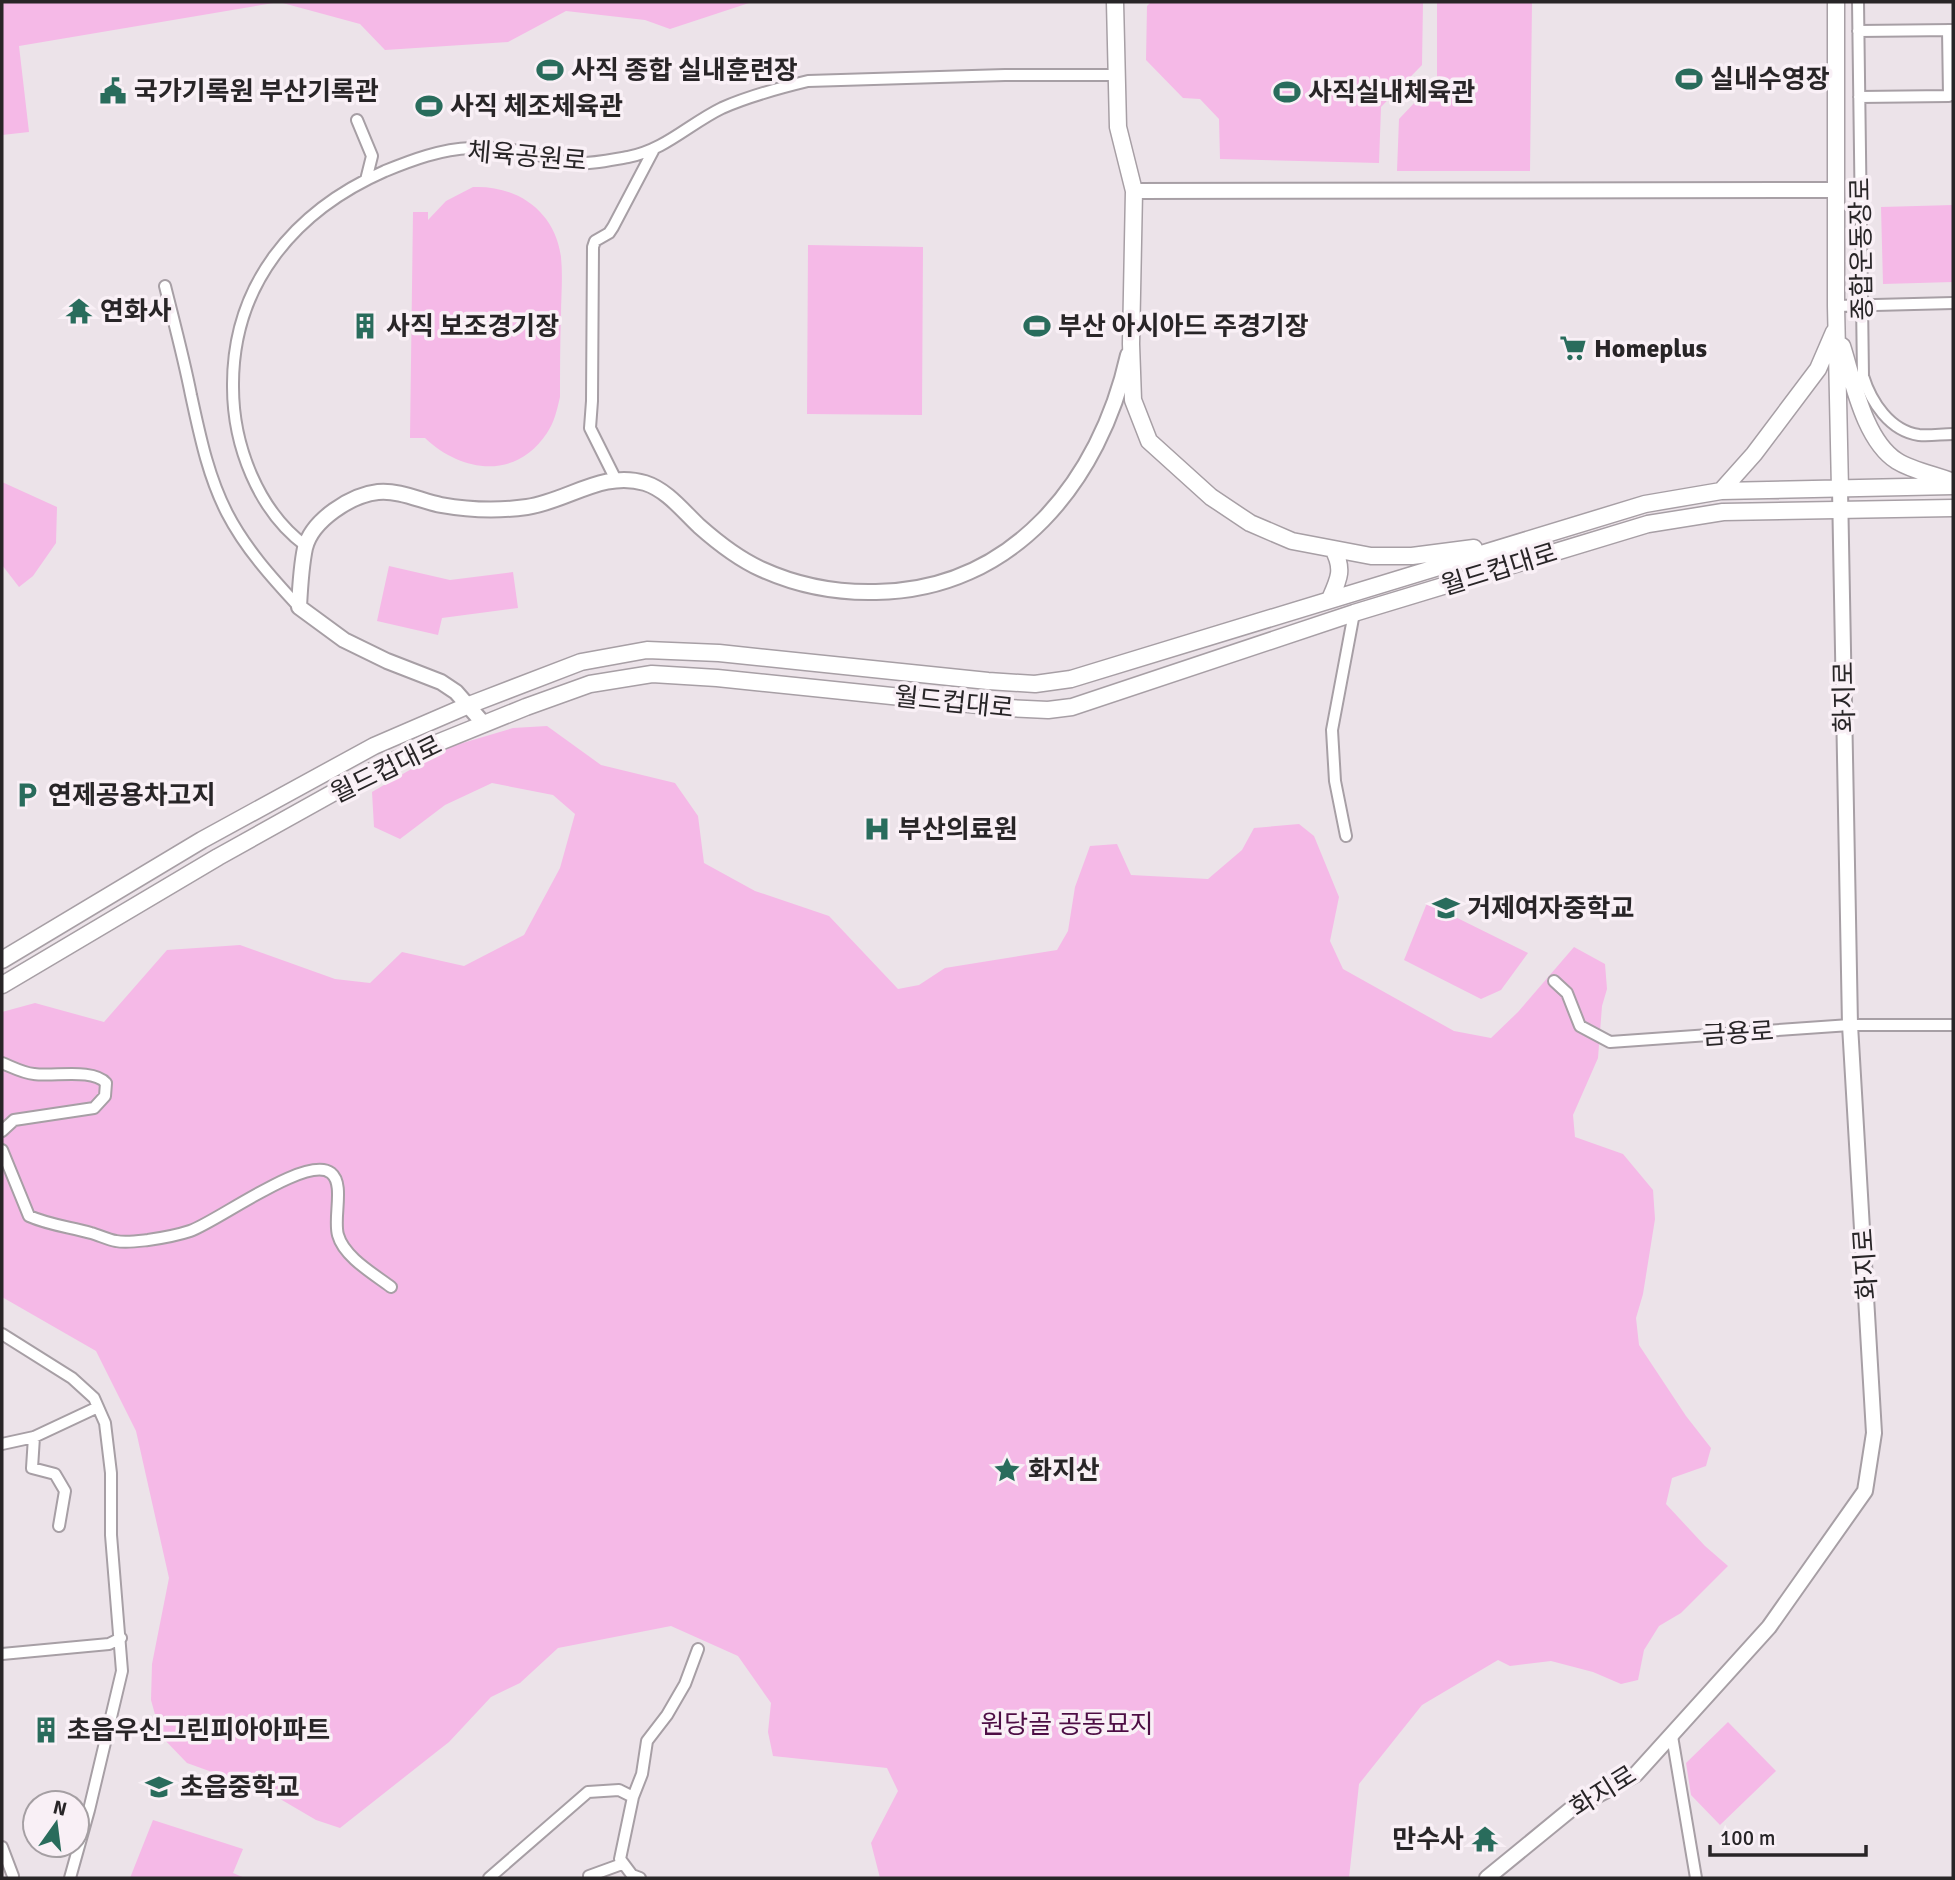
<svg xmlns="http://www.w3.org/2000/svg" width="1955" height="1880" viewBox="0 0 1955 1880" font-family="Signika,'Noto Sans KR',sans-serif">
<rect width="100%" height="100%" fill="#ece3e9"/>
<path fill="#f5b9e7" d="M2 2H752L670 29 645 20 566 11 508 42 385 50 360 24 279 2 19 46 29 132 2 135Z
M1151 2H1423L1422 65 1381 107 1379 163 1220 159 1219 119 1200 99 1183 98 1146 60 1147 6Z
M1437 2H1532L1530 171H1397L1399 119 1437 79Z
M473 187C517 185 555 211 561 257 563 276 561 297 561 316 560 343 560 370 560 397 557 410 554 423 547 433 516 480 462 473 425 438H410L413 212H428V220L446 201Z
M1953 205V282L1883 284 1881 207Z
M808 245 923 247 922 415 807 414Z
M2 482 57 507 56 543 33 576 19 587 2 565Z
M389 566 450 580 513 572 518 608 442 618 438 635 377 621Z
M547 726 601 765 675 783 698 816 704 863 755 891 829 916 898 989 919 985 945 968 1057 950 1068 931 1075 887 1090 846 1117 844 1131 875 1208 879 1242 850 1254 828 1299 824 1314 836 1339 897 1330 941 1343 969 1454 1031 1491 1038 1518 1012 1574 947 1605 964 1607 989 1602 1006 1598 1058 1573 1115 1575 1137 1623 1154 1653 1190 1655 1219 1643 1294 1636 1318 1639 1345 1686 1416 1711 1448 1706 1466 1672 1478 1666 1504 1705 1546 1728 1566 1681 1613 1659 1626 1644 1650 1638 1680 1621 1684 1593 1672 1551 1661 1510 1666 1498 1660 1422 1705 1359 1784 1349 1878H880L871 1843 898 1791 887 1768 773 1756 768 1732 771 1703 738 1656 671 1626 558 1648 520 1683 491 1697 449 1742 340 1828 316 1820 270 1793 187 1763 161 1736 151 1700 152 1664 169 1578 136 1431 96 1351 2 1297V1012L35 1003 104 1022 167 950 240 945 335 979 370 983 402 952 464 966 524 935 560 868 575 814 553 795 492 783 445 805 400 839 374 827 372 792 449 747 513 728Z
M1427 903 1528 953 1501 990 1481 999 1404 960Z
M1728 1722 1776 1771 1720 1825 1691 1795 1686 1763Z
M153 1820 243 1849 233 1873 245 1878H130Z"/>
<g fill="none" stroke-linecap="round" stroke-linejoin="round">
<g stroke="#a79fa5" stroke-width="14">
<path id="minor" d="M1858 2 1863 376C1871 402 1890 431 1919 435 1930 436 1942 434 1953 434
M1858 31 1953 30
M1859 97 1949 96 1948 30
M357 120 372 156 366 180
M165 286C174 322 184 359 191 395 200 436 208 476 227 513 245 548 272 578 299 607
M1836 306 1953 303
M616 480 590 428 592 401 593 247 595 241 609 233 613 227 653 151
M306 546C258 511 233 445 233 387 232 285 294 211 385 171 412 160 441 149 471 148 493 147 513 149 534 154 546 157 558 161 570 163 589 165 610 160 628 157 665 150 689 124 722 108 749 96 779 88 808 81L1005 75H1116
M1346 836 1335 781 1332 730 1354 613
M1554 981 1567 993 1580 1026 1610 1042 1850 1025H1953
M2 1063C12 1067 23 1073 34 1074 53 1077 93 1068 106 1083L105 1096 94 1108 14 1120 2 1131
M2 1150 29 1216C49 1225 70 1227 91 1233 99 1235 108 1240 116 1241 126 1243 139 1241 148 1240 162 1238 178 1235 190 1231 217 1222 307 1154 331 1173 345 1184 333 1218 338 1235 344 1257 374 1274 391 1287
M2 1334 72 1378 94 1398 105 1423 111 1473V1535L122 1671 89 1810 70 1878
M34 1437 32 1468 55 1474 65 1491 59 1526
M2 1444 34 1437 98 1407
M2 1654 109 1644 121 1638
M1672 1736 1696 1878
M2 1847 13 1876
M489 1878 588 1792 619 1790 633 1797
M589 1878V1876L622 1864
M640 1878 632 1875 620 1859 633 1797 642 1774 647 1741 667 1715 685 1684 698 1649"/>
</g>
<g stroke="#a79fa5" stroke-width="18">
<path id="tertiary" d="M1134 191 1835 190
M484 724 456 692 441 682 387 661 344 640 299 607C300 588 301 567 305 548 312 520 351 495 378 492 400 490 421 501 441 505 469 510 499 511 527 507 568 501 603 470 645 483 667 490 683 511 699 526 717 542 739 559 761 569 796 585 837 593 876 592 1013 590 1100 481 1128 355
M1487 1878 1570 1810 1636 1774 1769 1627 1865 1491 1874 1433 1850 1025 1840 489"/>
</g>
<g stroke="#a79fa5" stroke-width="19">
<path id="secondary" d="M1115 2 1118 127 1134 191 1131 344 1133 400 1149 441 1211 497 1250 523 1292 541 1371 556H1412L1474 548
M1836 2V306L1840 489
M1842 346C1853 380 1864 440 1897 461 1913 471 1936 475 1953 482
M1721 491 1754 454 1818 369 1834 332
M1330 599C1339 579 1344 569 1333 549
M2 960 202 840 374 746 469 705 581 662 647 650 719 653 988 681 1035 684 1071 679 1645 504 1721 491 1953 486
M2 985 218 857 383 765 526 707 590 684 652 674 717 678 1008 708 1048 710 1072 707 1354 613 1648 524 1723 512 1953 508"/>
</g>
<use href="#minor" stroke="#fff" stroke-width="10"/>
<use href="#tertiary" stroke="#fff" stroke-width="14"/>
<use href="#secondary" stroke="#fff" stroke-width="16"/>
</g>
<defs>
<g id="stadium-bare" transform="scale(2.1)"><path d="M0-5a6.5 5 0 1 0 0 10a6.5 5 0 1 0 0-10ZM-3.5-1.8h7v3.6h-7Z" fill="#296c5c" stroke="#f9f0f6" stroke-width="2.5" paint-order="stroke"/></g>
<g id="civic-bare" transform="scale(2.1)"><path d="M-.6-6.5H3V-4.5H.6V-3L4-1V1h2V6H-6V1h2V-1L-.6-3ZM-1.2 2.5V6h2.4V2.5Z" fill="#296c5c" stroke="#f9f0f6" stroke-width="2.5" paint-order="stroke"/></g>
<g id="temple-bare" transform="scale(2.1)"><path d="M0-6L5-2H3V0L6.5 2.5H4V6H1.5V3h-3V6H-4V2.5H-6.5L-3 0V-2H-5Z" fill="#296c5c" stroke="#f9f0f6" stroke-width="2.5" paint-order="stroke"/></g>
<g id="building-bare" transform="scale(2.1)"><path d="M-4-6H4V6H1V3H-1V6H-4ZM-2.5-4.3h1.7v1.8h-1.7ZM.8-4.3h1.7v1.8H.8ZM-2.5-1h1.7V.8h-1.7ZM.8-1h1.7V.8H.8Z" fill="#296c5c" stroke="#f9f0f6" stroke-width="2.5" paint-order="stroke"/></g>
<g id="supermarket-bare" transform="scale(2.1)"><path d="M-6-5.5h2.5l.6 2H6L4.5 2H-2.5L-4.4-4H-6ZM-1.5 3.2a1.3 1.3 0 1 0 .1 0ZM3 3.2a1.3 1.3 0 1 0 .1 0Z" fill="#296c5c" stroke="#f9f0f6" stroke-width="2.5" paint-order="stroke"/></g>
<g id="parking-bare" transform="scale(2.1)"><path d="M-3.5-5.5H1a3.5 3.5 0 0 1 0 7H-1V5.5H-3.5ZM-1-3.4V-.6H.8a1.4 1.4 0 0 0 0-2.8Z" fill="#296c5c" stroke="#f9f0f6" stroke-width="2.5" paint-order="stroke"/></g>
<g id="hospital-bare" transform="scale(2.1)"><path d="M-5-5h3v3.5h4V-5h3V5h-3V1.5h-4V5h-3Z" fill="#296c5c" stroke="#f9f0f6" stroke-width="2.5" paint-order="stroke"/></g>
<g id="school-bare" transform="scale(2.1)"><path d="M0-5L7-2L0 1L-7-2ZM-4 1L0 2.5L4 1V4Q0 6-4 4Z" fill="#296c5c" stroke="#f9f0f6" stroke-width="2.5" paint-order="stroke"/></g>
<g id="sight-bare" transform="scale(2.1)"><path d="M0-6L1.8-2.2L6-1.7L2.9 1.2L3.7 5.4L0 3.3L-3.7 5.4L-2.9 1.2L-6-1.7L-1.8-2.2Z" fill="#296c5c" stroke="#f9f0f6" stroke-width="2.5" paint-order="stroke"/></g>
</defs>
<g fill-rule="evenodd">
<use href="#stadium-bare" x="550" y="70"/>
<use href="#stadium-bare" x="1689" y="79"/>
<use href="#civic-bare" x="113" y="91"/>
<use href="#stadium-bare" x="1287" y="92"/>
<use href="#stadium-bare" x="429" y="106"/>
<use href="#temple-bare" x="79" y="311"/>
<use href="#building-bare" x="365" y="326"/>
<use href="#stadium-bare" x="1037" y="326"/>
<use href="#supermarket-bare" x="1573" y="348"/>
<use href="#parking-bare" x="27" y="795"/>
<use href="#hospital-bare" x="877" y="829"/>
<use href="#school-bare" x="1446" y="908"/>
<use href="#sight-bare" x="1007" y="1470"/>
<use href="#building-bare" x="46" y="1730"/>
<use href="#school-bare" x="159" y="1787"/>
<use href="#temple-bare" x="1485" y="1839"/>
</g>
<g text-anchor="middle" stroke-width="7" stroke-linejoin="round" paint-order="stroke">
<g font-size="26" font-weight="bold" fill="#282527" stroke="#f9f0f6" text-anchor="start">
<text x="571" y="79">사직 종합 실내훈련장</text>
<text x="1710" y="88">실내수영장</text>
<text x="134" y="100">국가기록원 부산기록관</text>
<text x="1308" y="101">사직실내체육관</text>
<text x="450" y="115">사직 체조체육관</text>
<text x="100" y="320">연화사</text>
<text x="386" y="335">사직 보조경기장</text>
<text x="1058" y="335">부산 아시아드 주경기장</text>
<text x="1594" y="357">Homeplus</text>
<text x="48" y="804">연제공용차고지</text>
<text x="898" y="838">부산의료원</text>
<text x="1467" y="917">거제여자중학교</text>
<text x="1028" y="1479">화지산</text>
<text x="67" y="1739">초읍우신그린피아아파트</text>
<text x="180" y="1796">초읍중학교</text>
<text x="1464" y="1848" text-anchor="end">만수사</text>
</g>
<g font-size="26" fill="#282527" stroke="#f9f0f6">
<text transform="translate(527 156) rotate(5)" y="9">체육공원로</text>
<text transform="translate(1861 249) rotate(-91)" y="9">종합운동장로</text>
<text transform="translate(1499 569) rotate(-17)" y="9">월드컵대로</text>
<text transform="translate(1844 697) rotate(-91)" y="9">화지로</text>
<text transform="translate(954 702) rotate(6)" y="9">월드컵대로</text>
<text transform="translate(386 769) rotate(-26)" y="9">월드컵대로</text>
<text transform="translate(1738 1033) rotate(-4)" y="9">금용로</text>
<text transform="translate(1865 1264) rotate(-94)" y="9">화지로</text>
<text transform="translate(1603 1791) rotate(-32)" y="9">화지로</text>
</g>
<g font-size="26" fill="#4d0d44" stroke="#f9f0f6">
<text x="1067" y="1733">원당골 공동묘지</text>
</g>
</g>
<rect width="1955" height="1880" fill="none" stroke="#282527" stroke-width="7"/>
<g transform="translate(56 1824) rotate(14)"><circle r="33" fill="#f9f0f6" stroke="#a59fa3" stroke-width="2"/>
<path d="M0-5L12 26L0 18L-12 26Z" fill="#296c5c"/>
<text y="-10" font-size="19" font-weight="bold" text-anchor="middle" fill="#282527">N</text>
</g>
<path d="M1710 1845v10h156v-10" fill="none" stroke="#282527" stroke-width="3.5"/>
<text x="1720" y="1845" font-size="21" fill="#282527" stroke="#f9f0f6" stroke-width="5" paint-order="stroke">100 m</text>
</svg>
